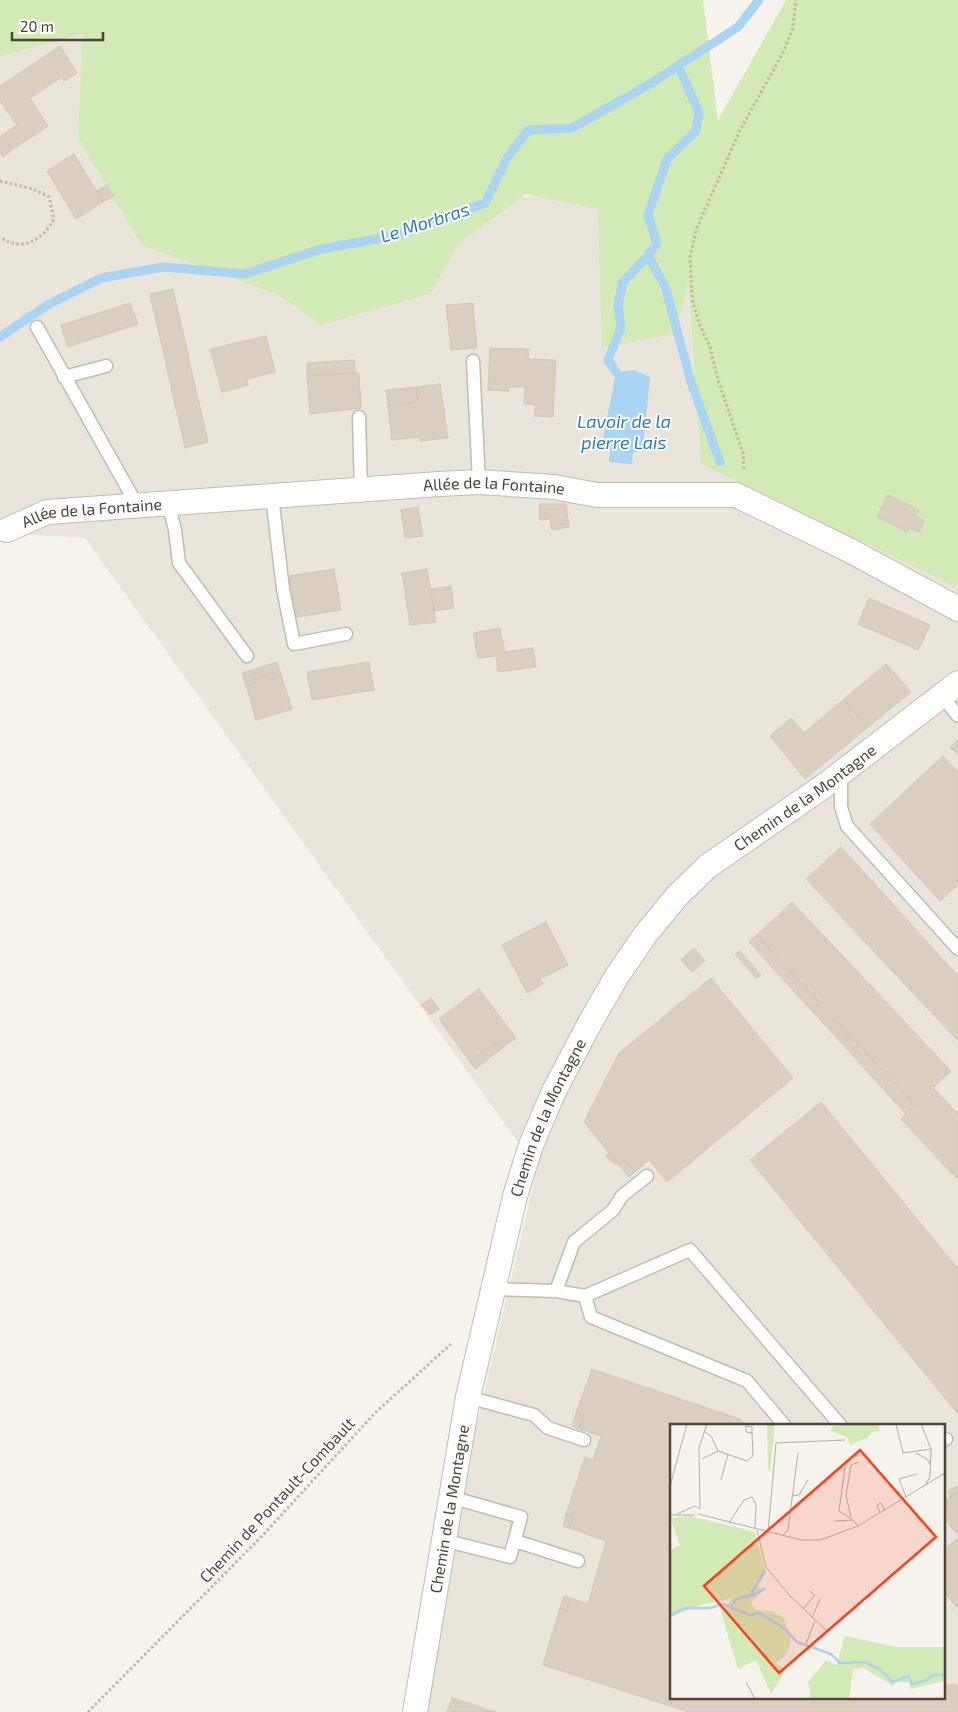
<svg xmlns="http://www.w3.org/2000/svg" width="958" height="1712" viewBox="0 0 958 1712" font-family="'Exo 2',sans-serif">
<rect width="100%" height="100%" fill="#f6f3ec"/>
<path fill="#eae5da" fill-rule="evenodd" d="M0 0H225L193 222 681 185 701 464 958 588V1712H409L537 1169 85 538 0 533ZM672 1426H944V1698H672Z"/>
<path fill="#d2eab5" d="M0 0H703L718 120 786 0H958V588L701 464 688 280 676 333 602 348 598 209 526 194 459 243 430 294 321 325 279 295 142 245 78 138 83 34 0 56Z"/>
<path fill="#a9d4f2" d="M634 370 650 377 643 447 633 453 632 464 609 462 610 448 602 444 616 372Z"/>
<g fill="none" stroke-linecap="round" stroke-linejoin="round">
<path stroke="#a9d4f2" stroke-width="9" d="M648 256 665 286 691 382 720 462
M0 337 49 304 101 278 163 267 245 274 321 249 399 235 485 203 507 158 528 130 572 128 650 84 738 27 759 0
M616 372 608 360 621 328 618 305 623 282 648 256 657 243 648 215 667 159 696 131 699 112 678 66"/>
</g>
<path fill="#d8cfc1" stroke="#d3c7b4" d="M60 46 77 73 64 81 62 77 30 98 48 126 12 150 2 135 17 125 0 101V86Z
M2 135 12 150 3 157 0 152V137Z
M74 154 103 202 76 219 47 171Z
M107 185 114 196 103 202 96 191Z
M173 289 208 442 185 448 150 294Z
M130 303 138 324 68 347 61 325Z
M473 303 477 348 451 350 446 305Z
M266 336 275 372 247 379 248 385 222 392 210 349Z
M490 348 529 349 528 359 556 360 553 417 535 416V405L524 404 525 387H509V391L488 390Z
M354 360 356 373 307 375V363Z
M359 373 361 408 310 414 307 375Z
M440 384 448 438 420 441 419 437 392 440 388 406 418 402 416 387Z
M416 387 418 402 388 406 386 390Z
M888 495 919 510 915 516 924 521 919 532 909 528 907 532 877 517Z
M539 504H566L569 527 552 530 550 519 540 520Z
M418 507 423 536 405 538 401 510Z
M334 569 341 610 297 617 289 576Z
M427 569 436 622 410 625 402 573Z
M451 586 454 608 434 611 431 589Z
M869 598 930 625 918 650 858 624Z
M500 628 505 652 533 648 536 667 498 672 496 656 478 658 473 633Z
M277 662 280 671 245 682 242 673Z
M369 662 374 690 312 700 307 672Z
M886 664 911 692 867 728 844 699Z
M280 671 292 709 256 720 245 682Z
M844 699 867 728 805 779 770 736 791 718 804 733Z
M958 739V755L950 747Z
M943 756 958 772V885L940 901 870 824Z
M841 847 958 976V1041L806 879Z
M792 902 951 1071 933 1088 958 1114V1180L901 1119 915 1105 833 1017 825 1025 812 1011 820 1003 757 935Z
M546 922 568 965 540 979 543 984 527 993 502 945Z
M757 935 820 1003 812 1011 749 942Z
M694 948 705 961 692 972 681 960Z
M740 951 761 975 756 978 735 954Z
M711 978 793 1078 667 1182 649 1160 635 1172 625 1160 619 1165 584 1122 619 1053Z
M479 989 516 1038 501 1049 496 1043 470 1062 439 1019Z
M431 998 439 1009 430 1015 422 1005Z
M833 1017 915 1105 906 1114 825 1025Z
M496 1043 501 1049 475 1069 470 1062Z
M821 1102 958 1269V1414L750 1160Z
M609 1152 618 1163 615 1164 606 1157Z
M625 1160 635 1172 629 1177 619 1165Z
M592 1369 740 1419 746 1426H672V1698H944V1686L953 1684 958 1686V1712H689L543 1665 560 1608 566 1610 570 1598 588 1604 606 1541 569 1528 573 1517 566 1514 585 1457 593 1460 601 1436 579 1429 584 1416 576 1413Z
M576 1413 584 1416 579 1429 572 1426Z
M954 1487H958V1491L950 1498 948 1492Z
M958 1491V1535L944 1519V1513L951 1506 946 1500Z
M946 1500 951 1506 944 1513V1502Z
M566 1514 573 1517 569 1528 563 1526Z
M958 1538V1609L944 1592V1549Z
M564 1596 570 1598 566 1610 560 1608Z
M452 1698 496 1712H447Z"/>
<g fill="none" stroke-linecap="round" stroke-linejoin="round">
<g stroke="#c2bbae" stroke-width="15">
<path id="lane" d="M37 327 137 505
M473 361 479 482
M64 377 106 366
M359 417 361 490
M272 496 283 589 294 644 346 634
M168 503 175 530 179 563 247 656
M942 696 958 716
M841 773V807L847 826 958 949
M493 1289 556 1291 574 1242 613 1210 622 1196 647 1176
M556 1291 585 1296 690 1250 841 1426
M585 1296 591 1317 747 1381 785 1426
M468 1397 534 1415 548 1428 584 1440
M944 1440 946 1439
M443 1540 510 1557 521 1517 450 1497
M515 1541 578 1561"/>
</g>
<g stroke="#c2bbae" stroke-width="26">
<g id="street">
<path id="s1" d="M7 530 47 512 439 484 479 482 554 487 597 495H736L849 550 958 609"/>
<path id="s2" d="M415 1712 468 1397 515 1196 531 1145 554 1091 591 1021 617 976 645 935 677 896 708 866 824 786 958 683"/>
</g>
</g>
<path stroke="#c4b79f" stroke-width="3" stroke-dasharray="2.5 2.5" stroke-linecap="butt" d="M0 181 33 189 49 197 54 219C43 240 22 253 0 237
M744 469 743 453 718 380 710 347 699 323 692 299 690 257 696 230 740 130 784 51 793 27 796 0
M88 1712 262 1536 375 1413 451 1344"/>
<use href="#lane" stroke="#fff" stroke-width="12"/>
<use href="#street" stroke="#fff" stroke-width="24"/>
</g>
<g text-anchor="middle" stroke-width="4" stroke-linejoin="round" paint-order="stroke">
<g font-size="16" fill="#4b4439" stroke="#fff">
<text dy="6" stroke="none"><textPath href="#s1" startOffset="492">Allée de la Fontaine</textPath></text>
<text dy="6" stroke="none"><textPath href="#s1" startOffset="88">Allée de la Fontaine</textPath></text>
<text dy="6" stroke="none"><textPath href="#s2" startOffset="1031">Chemin de la Montagne</textPath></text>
<text dy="6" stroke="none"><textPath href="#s2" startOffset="611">Chemin de la Montagne</textPath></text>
<text transform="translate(277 1500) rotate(-47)" y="6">Chemin de Pontault-Combault</text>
<text dy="6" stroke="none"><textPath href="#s2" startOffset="206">Chemin de la Montagne</textPath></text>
</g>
<g font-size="18" font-style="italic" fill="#2e7ab2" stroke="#fff">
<text transform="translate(425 223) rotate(-18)" y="6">Le Morbras</text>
<text x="624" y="428">Lavoir de la<tspan x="624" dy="21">pierre Lais</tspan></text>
</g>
</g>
<g transform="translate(670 1424)">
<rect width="275" height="275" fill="#f6f3ec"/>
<path d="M97 0H105L100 46 98 45ZM165 0H208L210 7 202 8 197 14 180 21 177 13 160 7ZM20 92 85 108 96 148 82 163 86 161 93 167 81 178 85 186 102 187 114 194 121 217 116 231 106 239 116 246 101 270 86 236 68 245 51 188 63 174 31 181 0 193V126L10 121 0 94ZM175 212 226 223H275V257L241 265 239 258H224L223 262 194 244 183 245 179 275H141L138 258 156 236 167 241Z" fill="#d2eab5"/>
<path fill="none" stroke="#a9d4f2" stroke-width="2.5" d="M81 170 95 147M62 182 66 175 86 170 95 164M0 192 14 184H40L53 180 79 191 90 189 115 205 127 218 161 230 170 239 194 238 208 244 223 258 238 252 242 260 257 256 263 251H275"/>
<path fill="none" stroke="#b2ada4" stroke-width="1" d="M226 0 233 29 261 25M251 0 261 25 260 53 256 60M76 2 82 3V9L76 8ZM34 7 41 12 48 27 77 37 83 32 82 9M246 29 257 35 261 42M32 35 48 27M175 43 169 87 183 96M51 56 58 30M0 62 17 0M122 72 129 71 138 56M236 73 229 55 247 50M30 85 29 24 37 0M210 89 207 81 211 79 215 87M7 90 25 82 30 85M28 90 132 116H150L188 102 275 49M0 91H25M181 93 176 72 181 41 189 38M165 97 183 96 188 102M59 99 74 76 82 73 86 80 85 105M87 106 96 143 119 171 157 207M98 108 106 19 175 16M113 111 118 106 128 29M133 185 145 171 140 167M142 194 150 175M136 220 145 197M76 258 85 275"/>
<path fill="#fc3f1d" fill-opacity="0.15" stroke="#fc3f1d" stroke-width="2.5" d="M190 26 266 113 109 249 34 162Z"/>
<rect width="275" height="275" fill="none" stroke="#4b4439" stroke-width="2.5"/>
</g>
<path d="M12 32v8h91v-8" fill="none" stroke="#4b4439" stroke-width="2.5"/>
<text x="20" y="32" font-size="15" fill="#4b4439" stroke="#ffffff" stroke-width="4" paint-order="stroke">20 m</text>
</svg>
